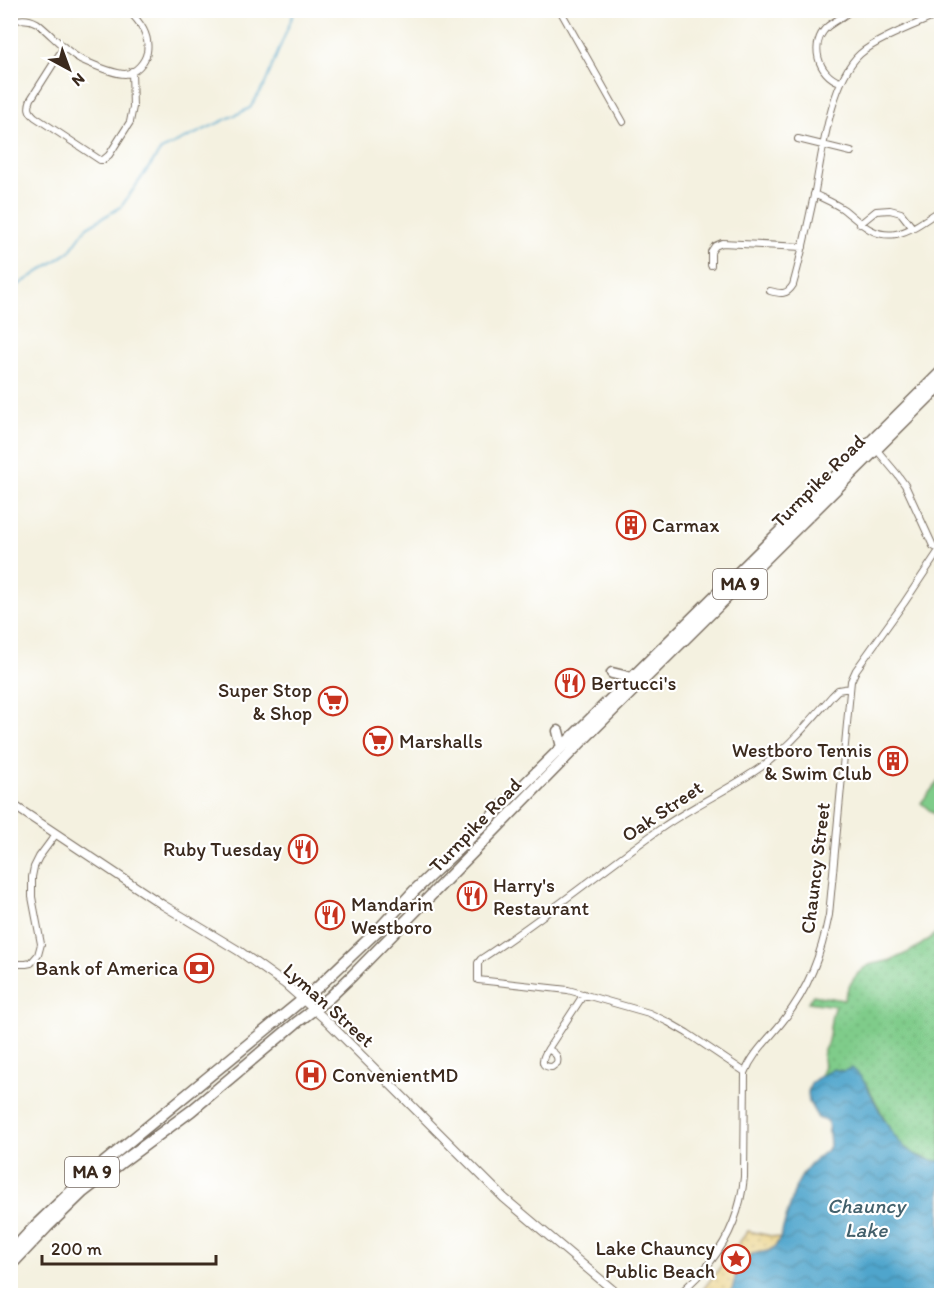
<svg xmlns="http://www.w3.org/2000/svg" width="952" height="1306" viewBox="0 0 952 1306" font-family="Itim,sans-serif">
<defs>
<pattern id="sand-dots" width="8" height="8" patternUnits="userSpaceOnUse" patternTransform="scale(1.5)"><rect width="8" height="8" fill="#eeda9e"/><path d="M2 2h.1M6 6h.1" fill="none" stroke="#cdbb88" stroke-width="1.8" stroke-linecap="round"/></pattern>
<pattern id="park-dots" width="8" height="8" patternUnits="userSpaceOnUse" patternTransform="scale(1.5)"><rect width="8" height="8" fill="#7fcc8a"/><path d="M2 2h.1M6 6h.1" fill="none" stroke="#6faf77" stroke-width="1.8" stroke-linecap="round"/></pattern>
<pattern id="water-waves" width="16" height="10" patternUnits="userSpaceOnUse" patternTransform="scale(1.5)"><rect width="16" height="10" fill="#4fa5cc"/><path d="M0 5q4-4 8 0t8 0" fill="none" stroke="#4387a5"/></pattern>
</defs>
<rect width="100%" height="100%" fill="#fff"/>
<filter id="ink" filterUnits="userSpaceOnUse"><feTurbulence type="fractalNoise" baseFrequency=".0167" numOctaves="2"/><feDisplacementMap in="SourceGraphic" scale="12" xChannelSelector="R" yChannelSelector="G"/><feConvolveMatrix kernelMatrix="1 2 1 2 8 2 1 2 1" color-interpolation-filters="sRGB"/></filter>
<filter id="wash" filterUnits="userSpaceOnUse"><feTurbulence type="fractalNoise" baseFrequency=".008" numOctaves="4" result="noise"/><feDisplacementMap in="SourceGraphic" scale="24" xChannelSelector="R" yChannelSelector="G"/><feGaussianBlur stdDeviation="1.35" result="paint"/><feColorMatrix in="noise" values="0 0 0 0 0 0 0 0 0 0 0 0 0 0 0 0 0 1.4 0 .05"/><feComposite in="paint" operator="in"/></filter>
<g filter="url(#wash)">
<rect width="100%" height="100%" fill="#f4f1e0"/>
<path fill="#7fcc8a" stroke="#5d7b54" stroke-width="1.5" d="M940 779 942 780 941 820 921 803Z"/>
<path fill="url(#sand-dots)" stroke="#94825e" stroke-width="1.5" d="M748 1231 780 1238 775 1247 768 1251 752 1254 737 1270 731 1295 698 1296Z"/>
<path fill="url(#park-dots)" stroke="#5d7b54" stroke-width="1.5" d="M941 929V1161H933L911 1153 895 1139 868 1087 843 1071 833 1069 819 1077C827 1063 822 1065 823 1053 823 1050 826 1047 827 1044 831 1032 829 1018 835 1006L808 1002 813 995 844 1000C847 987 858 968 872 964 879 962 887 962 894 959 911 952 928 941 941 929Z"/>
<path fill="url(#water-waves)" stroke="#456875" stroke-width="1.5" d="M852 1068C860 1074 867 1085 871 1094 887 1125 901 1161 941 1161V1295H731L737 1270 752 1254 768 1251 775 1247 780 1238 796 1186 804 1172 811 1163 826 1151 830 1145 828 1121 818 1118 809 1102 808 1092 811 1083 819 1077 833 1069 843 1071Z"/>
<g fill="none" stroke-linecap="round" stroke-linejoin="round">
<path stroke="#4fa5cc" stroke-width="1.5" d="M10 296 17 286 69 252 87 227 121 207 161 150 250 108 265 84 295 10
M10 311 14 323 10 333"/>
</g>
</g>
<g filter="url(#ink)">
<g fill="none" stroke-linecap="round" stroke-linejoin="round">
<g stroke="#7c7062" stroke-width="8">
<path id="street" d="M560 10 623 122
M10 22C20 18 28 18 37 23 51 34 64 50 80 59 91 64 113 74 125 74 136 73 145 62 147 52 150 35 140 22 128 10
M64 47 31 99C28 107 28 111 35 117L100 160H103L109 155 130 122 133 107 132 71
M840 82C818 75 809 44 827 27 834 21 844 17 851 10
M798 139 851 152
M814 194C824 199 834 203 843 209 860 222 873 238 896 234 912 231 928 218 942 209
M860 224 876 211 890 210 901 213 912 227
M711 265V252L715 246 722 243 803 247
M770 291C781 294 787 295 793 285 802 254 808 222 815 191 822 153 831 80 860 54 878 38 918 24 942 13
M876 449 897 474 905 485 933 546 939 549
M10 964H26L31 963 38 955 41 944 32 897V877L34 867 39 857 56 834
M548 1049C554 1053 559 1055 557 1063L552 1067C538 1067 543 1057 548 1049L584 994
M745 1072 687 1033 668 1022 649 1013 568 990 478 980V963L481 959C544 918 602 870 663 827 697 803 735 787 768 762 792 743 812 719 832 696L838 690 850 688
M678 1296C689 1284 702 1274 711 1261 730 1237 741 1208 744 1177L745 1073C753 1052 770 1038 783 1021 809 988 821 955 829 915L851 681 856 670 904 603 942 546"/>
</g>
<g stroke="#7c7062" stroke-width="10">
<path id="secondary" d="M10 803 163 905 239 951 285 984 327 1021 504 1198 620 1296"/>
</g>
<g stroke="#7c7062" stroke-width="13">
<path id="highway" d="M612 673 632 678
M558 731 562 747
M10 1253 38 1223 85 1178 318 987 378 930 414 891 472 836 942 371
M10 1266 47 1227 83 1192 122 1162 191 1111 296 1023 329 998 352 976 579 744 942 384"/>
</g>
<use href="#street" stroke="#fff" stroke-width="6"/>
<use href="#secondary" stroke="#fff" stroke-width="8"/>
<use href="#highway" stroke="#fff" stroke-width="10"/>
</g>
</g>
<defs>
<g id="building-ring" transform="scale(1.5)"><circle r="9.5" fill="#fff" stroke="#c8321e" stroke-width="1.5"/><path d="M-4-6H4V6H1V3H-1V6H-4ZM-2.5-4.3h1.7v1.8h-1.7ZM.8-4.3h1.7v1.8H.8ZM-2.5-1h1.7V.8h-1.7ZM.8-1h1.7V.8H.8Z" fill="#c8321e"/></g>
<g id="restaurant-ring" transform="scale(1.5)"><circle r="9.5" fill="#fff" stroke="#c8321e" stroke-width="1.5"/><path d="M-5-6h1v4h1v-4h1v4h1v-4h1v5L-1.5 .5V6h-2V.5L-5-1ZM5-6V6H3V1.5H1.5Q1.5-4 5-6Z" fill="#c8321e"/></g>
<g id="supermarket-ring" transform="scale(1.5)"><circle r="9.5" fill="#fff" stroke="#c8321e" stroke-width="1.5"/><path d="M-6-5.5h2.5l.6 2H6L4.5 2H-2.5L-4.4-4H-6ZM-1.5 3.2a1.3 1.3 0 1 0 .1 0ZM3 3.2a1.3 1.3 0 1 0 .1 0Z" fill="#c8321e"/></g>
<g id="bank-ring" transform="scale(1.5)"><circle r="9.5" fill="#fff" stroke="#c8321e" stroke-width="1.5"/><path d="M-6-4H6V4H-6ZM0-2.3a2.3 2.3 0 1 0 0 4.6a2.3 2.3 0 1 0 0-4.6Z" fill="#c8321e"/></g>
<g id="hospital-ring" transform="scale(1.5)"><circle r="9.5" fill="#fff" stroke="#c8321e" stroke-width="1.5"/><path d="M-5-5h3v3.5h4V-5h3V5h-3V1.5h-4V5h-3Z" fill="#c8321e"/></g>
<g id="sight-ring" transform="scale(1.5)"><circle r="9.5" fill="#fff" stroke="#c8321e" stroke-width="1.5"/><path d="M0-6L1.8-2.2L6-1.7L2.9 1.2L3.7 5.4L0 3.3L-3.7 5.4L-2.9 1.2L-6-1.7L-1.8-2.2Z" fill="#c8321e"/></g>
</defs>
<g fill-rule="evenodd">
<use href="#building-ring" x="631" y="525"/>
<use href="#restaurant-ring" x="570" y="683"/>
<use href="#supermarket-ring" x="333" y="701"/>
<use href="#supermarket-ring" x="378" y="741"/>
<use href="#building-ring" x="893" y="761"/>
<use href="#restaurant-ring" x="303" y="849"/>
<use href="#restaurant-ring" x="472" y="896"/>
<use href="#restaurant-ring" x="330" y="915"/>
<use href="#bank-ring" x="199" y="968"/>
<use href="#hospital-ring" x="311" y="1075"/>
<use href="#sight-ring" x="736" y="1259"/>
</g>
<g text-anchor="middle" stroke-width="4.5" stroke-linejoin="round" paint-order="stroke">
<g fill="#fff" stroke="#766a62" stroke-width="1.5">
<rect x="713" y="569" width="54" height="30" rx="4.5"/>
<rect x="65" y="1157" width="54" height="30" rx="4.5"/>
</g>
<g font-size="18" font-weight="bold" fill="#3b2a1e">
<text x="740" y="590">MA 9</text>
<text x="92" y="1178">MA 9</text>
</g>
<g font-size="20" fill="#3b2a1e" stroke="#fff">
<text transform="translate(818 481) rotate(-45)" y="7">Turnpike Road</text>
<text transform="translate(662 811) rotate(-34)" y="7">Oak Street</text>
<text transform="translate(475 825) rotate(-46)" y="7">Turnpike Road</text>
<text transform="translate(815 868) rotate(-83)" y="7">Chauncy Street</text>
<text transform="translate(329 1005) rotate(42)" y="7">Lyman Street</text>
</g>
<g font-size="20" fill="#3b2a1e" stroke="#fff" text-anchor="start">
<text x="652" y="532">Carmax</text>
<text x="591" y="690">Bertucci's</text>
<text x="312" y="697" text-anchor="end">Super Stop<tspan x="312" dy="23">&amp; Shop</tspan></text>
<text x="399" y="748">Marshalls</text>
<text x="872" y="757" text-anchor="end">Westboro Tennis<tspan x="872" dy="23">&amp; Swim Club</tspan></text>
<text x="282" y="856" text-anchor="end">Ruby Tuesday</text>
<text x="493" y="892">Harry's<tspan x="493" dy="23">Restaurant</tspan></text>
<text x="351" y="911">Mandarin<tspan x="351" dy="23">Westboro</tspan></text>
<text x="178" y="975" text-anchor="end">Bank of America</text>
<text x="332" y="1082">ConvenientMD</text>
<text x="715" y="1255" text-anchor="end">Lake Chauncy<tspan x="715" dy="23">Public Beach</tspan></text>
</g>
<g font-size="21" font-style="italic" fill="#44616c" stroke="#fff">
<text x="866" y="1213">Chauncy<tspan x="866" dy="24">Lake</tspan></text>
</g>
</g>
<rect width="952" height="1306" fill="none" stroke="#fff" stroke-width="36"/>
<g transform="translate(69 69) rotate(139)" stroke="#ffffff" stroke-width="4.5" paint-order="stroke">
<path d="M0-4.5L10 22L0 15L-10 22Z" fill="#3b2a1e"/>
<text y="-9" font-size="16" font-weight="bold" text-anchor="middle" fill="#3b2a1e">N</text>
</g>
<path d="M42 1255v9h174v-9" fill="none" stroke="#3b2a1e" stroke-width="3"/>
<text x="51" y="1255" font-size="18" fill="#3b2a1e" stroke="#ffffff" stroke-width="4.5" paint-order="stroke">200 m</text>
</svg>
